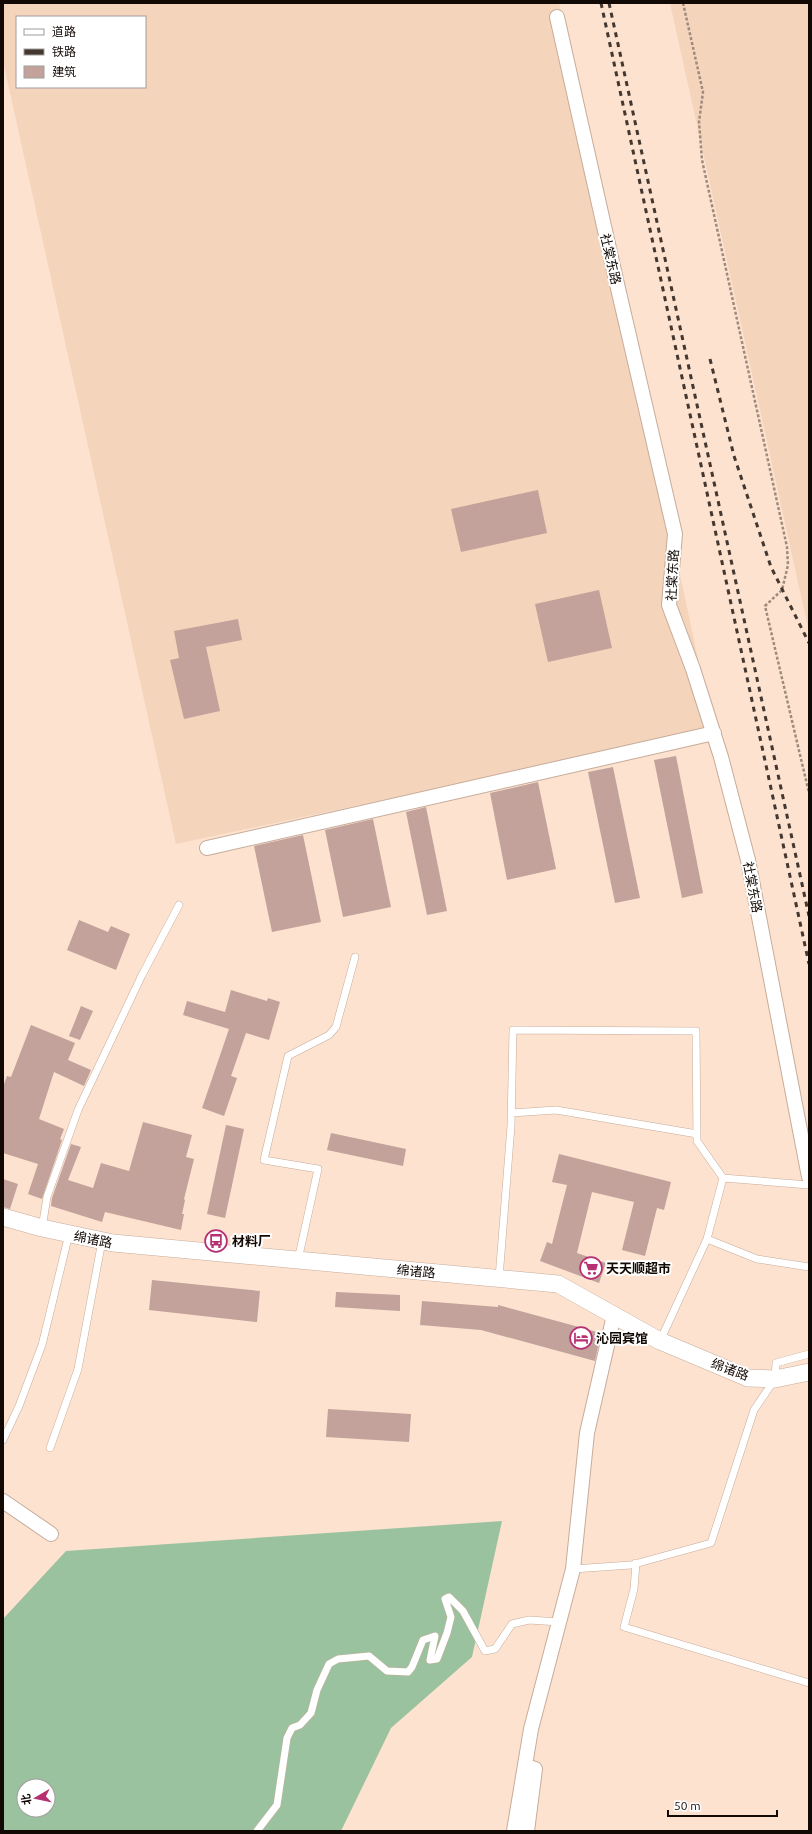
<svg xmlns="http://www.w3.org/2000/svg" width="812" height="1834" viewBox="0 0 812 1834" font-family="Ubuntu,'Noto Sans SC',sans-serif">
<rect width="100%" height="100%" fill="#fde2cf"/>
<path fill="#f5d4bc" fill-rule="evenodd" d="M3 3H559L713 730 176 844 3 61ZM17 17H145V87H17Z
M670 3H809V632Z"/>
<path fill="#9bc29f" fill-rule="evenodd" d="M502 1521 472 1657 391 1728 341 1831H3V1619L66 1551ZM24 1786H48V1810H24Z"/>
<path fill="#c2a29a" d="M538 490 547 533 461 552 451 509Z
M599 590 612 648 548 662 535 604Z
M238 619 242 640 206 647 220 711 184 719 170 660 179 658 174 631Z
M676 756 703 893 682 898 654 760Z
M613 767 640 898 615 903 588 772Z
M538 782 556 869 507 880 490 793Z
M426 807 447 911 427 915 406 812Z
M373 819 391 907 343 917 325 830Z
M303 835 321 922 272 932 254 846Z
M79 920 108 932 111 926 130 934 116 970 67 950Z
M231 990 267 1001 268 998 280 1002 269 1040 246 1033 231 1076 237 1078 224 1116 202 1108 229 1029 183 1015 187 1001 225 1012Z
M81 1006 93 1011 80 1040 69 1036Z
M31 1025 75 1043 68 1060 91 1070 84 1086 54 1072 39 1119 64 1129 60 1139 62 1140 42 1199 28 1194 38 1164 3 1153V1087L7 1076 11 1077Z
M143 1122 192 1135 186 1157 194 1159 184 1199 185 1200 182 1214H184L181 1230 105 1212 102 1222 51 1206 52 1198 71 1144 81 1147 68 1180 93 1188 101 1163 129 1171Z
M226 1125 244 1129 225 1218 207 1214Z
M331 1133 406 1149 403 1166 327 1150Z
M559 1154 671 1182 664 1210 657 1208 645 1256 622 1250 634 1202 592 1192 577 1253 606 1263 599 1283 540 1261 547 1242 552 1244 567 1185 552 1182Z
M3 1179 18 1184 10 1209 3 1207Z
M152 1280 260 1291 257 1322 149 1310Z
M336 1292 400 1295V1311L335 1307Z
M422 1301 498 1307V1305L601 1333 595 1361 481 1330 420 1325Z
M328 1409 411 1414 409 1442 326 1437Z"/>
<g fill="none" stroke-linecap="round" stroke-linejoin="round">
<g stroke="#c6ac9a" stroke-width="8">
<path id="service" d="M511 1113 556 1110 697 1134
M42 1228 47 1197 78 1110 142 975 179 905
M707 1239 757 1259 809 1267
M298 1260 318 1169 264 1160 288 1056 329 1035 336 1027 355 957
M499 1278 511 1126 513 1030 696 1031 697 1141 723 1178 809 1185
M660 1341 707 1239 723 1178
M3 1440 19 1406 42 1345 69 1234
M50 1448 78 1369 102 1241
M636 1563 634 1589 624 1627 809 1683
M573 1569 631 1565 711 1543 754 1410 775 1379 776 1363 809 1354
M257 1831 277 1805 287 1738 292 1728 300 1725 311 1713 317 1690 329 1664 338 1659 369 1656 387 1671 408 1672 412 1667 423 1640 435 1636 430 1660 437 1659 447 1633 451 1617 445 1599 449 1597 463 1611 485 1651 495 1649 512 1624 529 1620 559 1622"/>
</g>
<g stroke="#c6ac9a" stroke-width="16">
<path id="minor" d="M557 17 617 284 675 534 669 605 693 669 721 757 748 860 809 1177
M207 848 714 733
M3 1501 51 1534
M525 1766 535 1769 527 1831
M514 1831 531 1729 573 1569 587 1433 614 1315"/>
</g>
<g stroke="#c6ac9a" stroke-width="18">
<path id="tertiary" d="M3 1217 42 1228 113 1243 558 1284 660 1341 748 1378 775 1379 809 1372"/>
</g>
<path stroke="#9e8b7d" stroke-width="2.5" stroke-dasharray="3 2" stroke-linecap="butt" d="M683 3 703 92 699 122 702 160 787 547 788 565 782 590 765 606 809 793"/>
<use href="#service" stroke="#fff" stroke-width="7"/>
<use href="#minor" stroke="#fff" stroke-width="14"/>
<use href="#tertiary" stroke="#fff" stroke-width="17"/>
<path stroke="#44372f" stroke-width="3" stroke-dasharray="5 5" stroke-linecap="butt" d="M601 3 809 964
M609 3 809 916
M710 359 734 456 771 567 809 643"/>
</g>
<defs>
<g id="bus-ring" transform="scale(1.15)"><circle r="9.5" fill="#fff" stroke="#b73072" stroke-width="1.5"/><path d="M-5-6H5V4H4V6H2V4H-2V6H-4V4H-5ZM-3.5-4V0h7V-4ZM-3.5 1.2v1.5H-2V1.2ZM2 1.2v1.5H3.5V1.2Z" fill="#b73072"/></g>
<g id="supermarket-ring" transform="scale(1.15)"><circle r="9.5" fill="#fff" stroke="#b73072" stroke-width="1.5"/><path d="M-6-5.5h2.5l.6 2H6L4.5 2H-2.5L-4.4-4H-6ZM-1.5 3.2a1.3 1.3 0 1 0 .1 0ZM3 3.2a1.3 1.3 0 1 0 .1 0Z" fill="#b73072"/></g>
<g id="hotel-ring" transform="scale(1.15)"><circle r="9.5" fill="#fff" stroke="#b73072" stroke-width="1.5"/><path d="M-6-4.5h1.5V1H6V5H4.5V3h-9V5H-6ZM-4 0a1.8 1.8 0 1 1 3.6 0ZM.5 0V-2.5h3Q6-2.5 6 0Z" fill="#b73072"/></g>
</defs>
<g fill-rule="evenodd">
<use href="#bus-ring" x="216" y="1241"/>
<use href="#supermarket-ring" x="591" y="1268"/>
<use href="#hotel-ring" x="581" y="1338"/>
</g>
<g text-anchor="middle" stroke-width="4" stroke-linejoin="round" paint-order="stroke">
<g font-size="13" fill="#120904" stroke="#fff">
<text transform="translate(611 259) rotate(77)" y="5">社棠东路</text>
<text transform="translate(672 575) rotate(-87)" y="5">社棠东路</text>
<text transform="translate(753 887) rotate(79)" y="5">社棠东路</text>
<text transform="translate(93 1239) rotate(11)" y="5">绵诸路</text>
<text transform="translate(416 1271) rotate(5)" y="5">绵诸路</text>
<text transform="translate(730 1369) rotate(20)" y="5">绵诸路</text>
</g>
<g font-size="13" font-weight="bold" fill="#120904" stroke="#fff" text-anchor="start">
<text x="232" y="1246">材料厂</text>
<text x="606" y="1273">天天顺超市</text>
<text x="596" y="1343">沁园宾馆</text>
</g>
</g>
<rect width="812" height="1834" fill="none" stroke="#120904" stroke-width="8"/>
<rect x="16" y="16" width="130" height="72" fill="#ffffff" stroke="#a09d9b"/>
<rect x="24" y="29" width="20" height="6" fill="#ffffff" stroke="#a09d9b"/>
<text x="52" y="36" font-size="12" fill="#120904">道路</text>
<rect x="24" y="49" width="20" height="6" fill="#44372f" stroke="#a09d9b"/>
<text x="52" y="56" font-size="12" fill="#120904">铁路</text>
<rect x="24" y="66" width="20" height="12" fill="#c2a29a" stroke="#a09d9b"/>
<text x="52" y="76" font-size="12" fill="#120904">建筑</text>
<g transform="translate(36 1798) rotate(261)"><circle r="19" fill="#ffffff" stroke="#a09d9b"/>
<path d="M0-3L7 15L0 10L-7 15Z" fill="#b73072"/>
<text y="-6" font-size="11" font-weight="bold" text-anchor="middle" fill="#120904">北</text>
</g>
<path d="M668 1810v6h109v-6" fill="none" stroke="#120904" stroke-width="2"/>
<text x="674" y="1810" font-size="12" fill="#120904" stroke="#ffffff" stroke-width="3" paint-order="stroke">50 m</text>
</svg>
